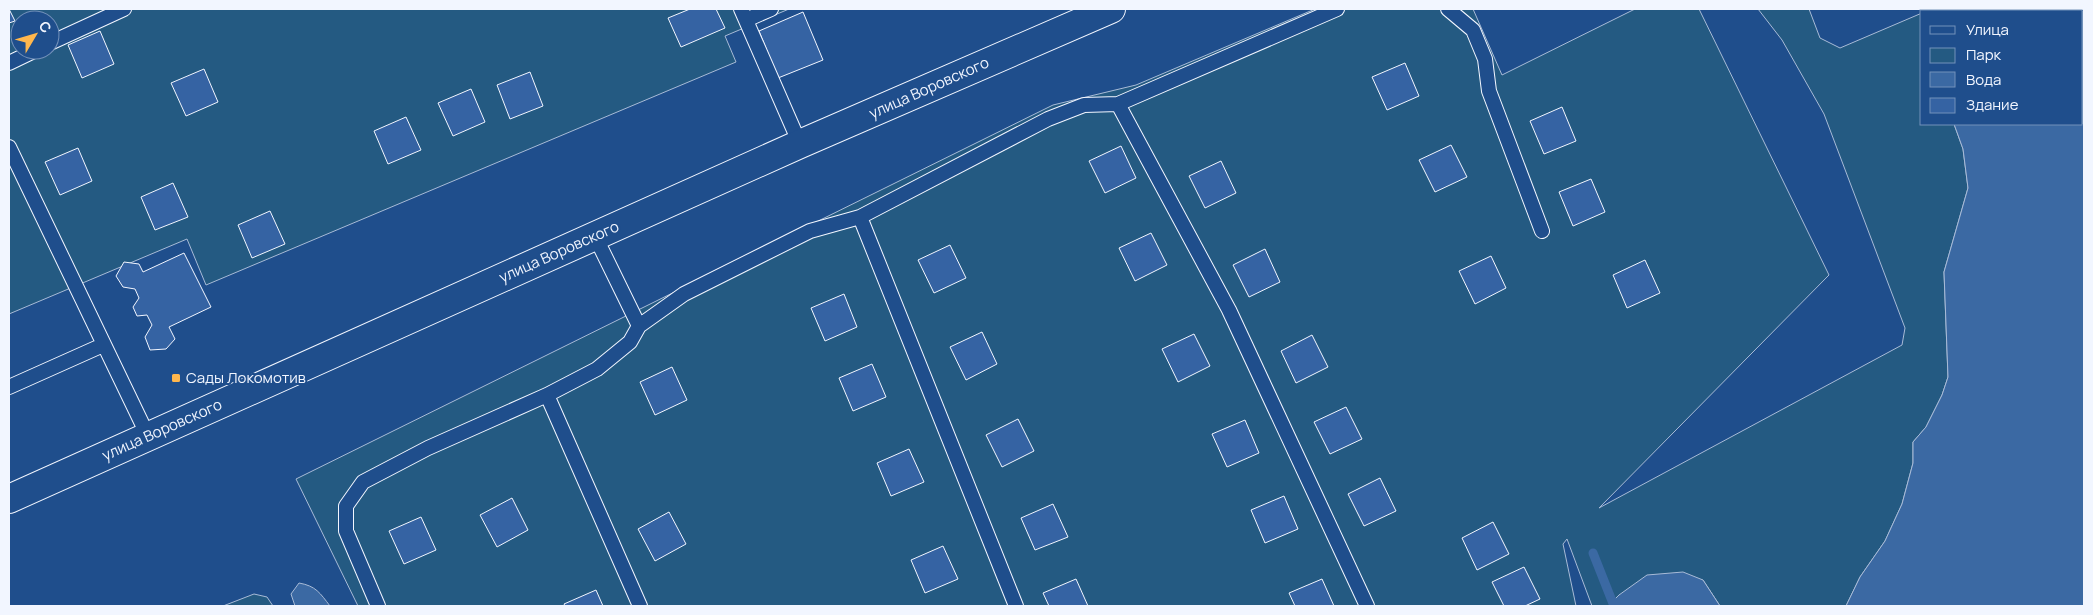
<svg xmlns="http://www.w3.org/2000/svg" width="2093" height="615" viewBox="0 0 2093 615" font-family="Manrope,sans-serif">
<rect width="100%" height="100%" fill="#1f4e8c"/>
<path fill="#245a82" stroke="#a8bbd7" fill-rule="evenodd" d="M9 9H789L725 36 736 62 206 285 187 239 9 314ZM20 20H50V50H20Z
M1315 9H1473L1502 75 1635 9H1699L1829 275 1599 508 1902 345 1905 328 1824 114 1782 40 1758 9H1809L1820 38 1840 48 1922 13V124H1954L1963 149 1968 188 1944 272 1948 377 1942 395 1926 427 1913 442V463L1902 504 1885 541 1860 577 1846 606H1720L1703 580 1619 595 1608 606H1592L1567 539 1563 544 1576 606H358L296 479 1053 105 1136 85Z
M254 594 267 597 273 606H223Z"/>
<path fill="#3b69a3" stroke="#a8bbd7" d="M1990 9H2084V606H1846L1860 577 1885 541 1902 504 1913 463V442L1926 427 1942 395 1948 377 1944 272 1968 188 1963 149 1954 124H2082V11H1983Z
M1683 572 1703 580 1720 606H1608L1619 595 1647 575Z
M299 583C316 586 320 593 330 606H295L291 594Z"/>
<g fill="none" stroke-linecap="round" stroke-linejoin="round">
<path stroke="#3b69a3" stroke-width="9" d="M1593 553 1614 606"/>
</g>
<path fill="#3563a3" stroke="#f2f6ff" d="M9 9 15 21 9 23Z
M690 9H716L725 28 681 47 668 18Z
M803 12 823 60 778 78 759 31Z
M100 31 114 64 82 78 68 45Z
M1405 63 1419 96 1387 110 1372 77Z
M204 69 218 102 186 116 171 83Z
M530 72 543 106 510 119 497 85Z
M471 89 485 122 453 136 438 103Z
M1562 107 1576 141 1544 154 1530 121Z
M406 117 421 150 388 164 374 131Z
M1451 145 1467 177 1435 192 1419 160Z
M1121 146 1136 178 1105 193 1089 161Z
M78 148 92 181 60 195 45 162Z
M1221 161 1236 193 1205 208 1189 176Z
M1591 179 1605 212 1573 226 1559 192Z
M173 183 188 217 155 230 141 197Z
M270 211 285 244 252 258 238 225Z
M1151 233 1167 265 1135 281 1119 248Z
M950 245 966 278 934 293 918 260Z
M1265 249 1280 282 1249 297 1233 265Z
M184 253 211 307 169 327 175 339 166 349 150 350 145 337 152 325 147 315 137 316 133 307 139 298 135 289 123 287 116 276 124 262 139 264 143 272Z
M1491 256 1506 288 1475 304 1459 271Z
M1645 260 1660 293 1627 308 1613 275Z
M844 294 857 327 825 341 811 308Z
M982 332 997 364 966 380 950 347Z
M1194 334 1210 366 1178 382 1162 349Z
M1312 335 1328 367 1296 383 1281 351Z
M872 364 886 397 853 411 839 378Z
M672 367 687 400 655 415 640 382Z
M1346 407 1362 439 1330 454 1314 422Z
M1018 419 1034 451 1002 467 986 435Z
M1245 420 1259 453 1227 467 1212 434Z
M909 449 924 482 891 496 877 463Z
M1380 478 1396 511 1364 526 1348 494Z
M1284 496 1298 529 1265 543 1251 510Z
M512 498 528 530 497 547 480 515Z
M1053 504 1068 537 1035 550 1021 518Z
M669 512 686 544 655 561 638 529Z
M421 517 436 550 404 564 389 531Z
M1493 522 1509 554 1477 570 1462 538Z
M943 546 958 579 925 593 911 560Z
M1524 567 1540 599 1525 606H1504L1492 582Z
M1076 579 1088 606H1049L1043 593Z
M1322 579 1334 606H1295L1289 593Z
M596 590 603 606H565L564 604Z"/>
<g fill="none" stroke-linecap="round" stroke-linejoin="round">
<g stroke="#f2f6ff" stroke-width="16">
<path id="lane" d="M741 9 800 144
M1448 9 1473 30 1485 59 1489 91 1542 231
M746 20 771 9
M50 43 124 9
M9 63 36 50
M1118 104 1229 310 1367 606
M9 147 148 436
M860 217 1016 606
M639 326 684 294 810 231 860 217 1048 119 1084 105 1118 104 1337 9
M9 387 103 345
M547 395 640 606
M378 606 346 531V506L363 482 428 448 547 395 597 369 630 342 639 326 595 236"/>
</g>
<g stroke="#f2f6ff" stroke-width="30">
<path id="primary" d="M9 499 800 144 1111 9"/>
</g>
<use href="#lane" stroke="#1f4e8c" stroke-width="14"/>
<use href="#primary" stroke="#1f4e8c" stroke-width="28"/>
</g>
<rect fill="#ffb74d" stroke="#1f4e8c" stroke-width="2" x="171" y="373" width="10" height="10" rx="2.5"/>
<g text-anchor="middle" stroke-width="4" stroke-linejoin="round" paint-order="stroke">
<g font-size="15" fill="#f2f6ff" stroke="#1f4e8c">
<text transform="translate(929 88) rotate(-24)" y="5">улица Воровского</text>
<text transform="translate(559 252) rotate(-24)" y="5">улица Воровского</text>
<text transform="translate(162 430) rotate(-24)" y="5">улица Воровского</text>
</g>
<g font-size="15" fill="#f2f6ff" stroke="#1f4e8c" text-anchor="start">
<text x="186" y="383">Сады Локомотив</text>
</g>
</g>
<rect width="2093" height="615" fill="none" stroke="#f2f6ff" stroke-width="20"/>
<rect x="1920" y="10" width="162" height="115" fill="#1f4e8c" stroke="#7391ba"/>
<rect x="1930" y="26" width="25" height="8" fill="#1f4e8c" stroke="#7391ba"/>
<text x="1966" y="35" font-size="15" fill="#f2f6ff">Улица</text>
<rect x="1930" y="48" width="25" height="15" fill="#245a82" stroke="#7391ba"/>
<text x="1966" y="60" font-size="15" fill="#f2f6ff">Парк</text>
<rect x="1930" y="72" width="25" height="15" fill="#3b69a3" stroke="#7391ba"/>
<text x="1966" y="85" font-size="15" fill="#f2f6ff">Вода</text>
<rect x="1930" y="98" width="25" height="15" fill="#3563a3" stroke="#7391ba"/>
<text x="1966" y="110" font-size="15" fill="#f2f6ff">Здание</text>
<g transform="translate(35 35) rotate(52)"><circle r="24" fill="#1f4e8c" stroke="#7391ba"/>
<path d="M0-4L9 19L0 12L-9 19Z" fill="#ffb74d"/>
<text y="-8" font-size="14" font-weight="bold" text-anchor="middle" fill="#f2f6ff">С</text>
</g>
</svg>
